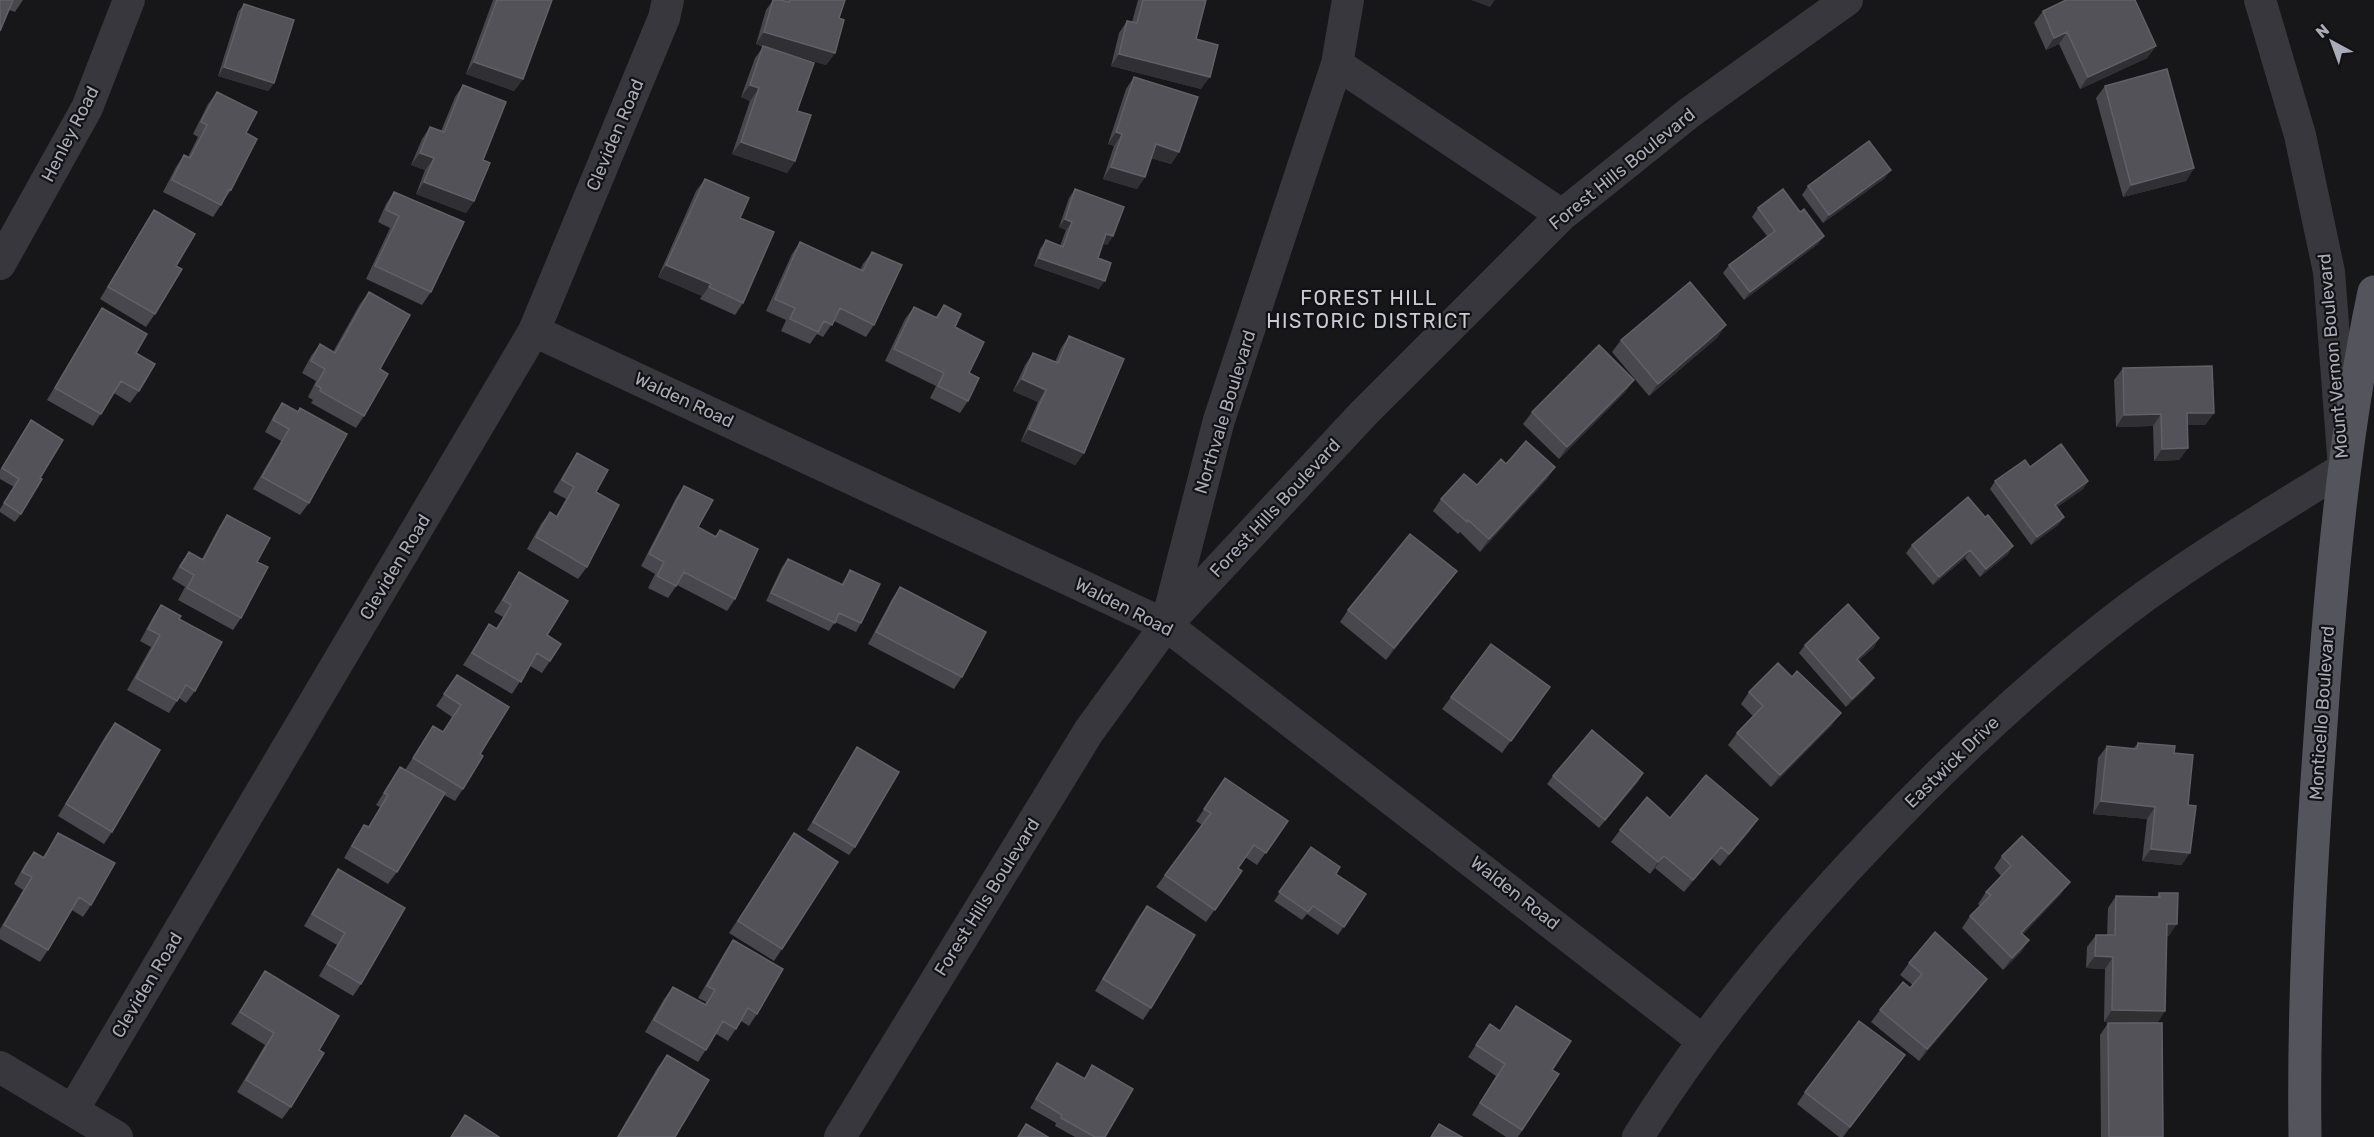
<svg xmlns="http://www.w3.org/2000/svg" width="2374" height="1137" viewBox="0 0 2374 1137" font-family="Rubik,sans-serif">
<rect width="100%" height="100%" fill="#171618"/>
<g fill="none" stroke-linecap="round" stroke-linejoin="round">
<path stroke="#37373d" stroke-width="32" d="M1337 64 1562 215
M0 264 87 108 129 0
M534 331 1166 625 1702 1040
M1167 621 1219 420 1337 64 1348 0
M0 1067 117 1137
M73 1110 534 331 664 18 668 0
M840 1137 1089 731 1166 625 1363 414 1562 215 1689 113 1847 0
M1638 1137C1706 1028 1788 930 1877 837 1954 756 2035 680 2125 611 2194 559 2270 514 2344 468L2329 272 2300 135 2260 0"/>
<path stroke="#54545c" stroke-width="33" d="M2305 1137C2303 999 2311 862 2321 724 2331 579 2344 435 2374 292"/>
</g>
<path fill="#48474d" d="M0 0H23L15 12 9 10Z
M493 0H552L523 79 514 91 466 74Z
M773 0 784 1 785 0H845L839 18 835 53 826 65 779 51 797 111 795 161 787 173 732 154 750 101 741 97 755 58 763 47 756 44 766 10Z
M1138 0H1206L1196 39 1201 89 1111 66 1119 33 1127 21 1132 22Z
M244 4 274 83 268 91 218 76 238 12Z
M2043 11 2156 46 2147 58 2080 89 2059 44 2046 50 2034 23Z
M1134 77 1179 152 1171 164 1151 158 1145 177 1137 189 1103 179 1114 146 1108 144 1126 89Z
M463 85 483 160 474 201 466 213 416 194 425 170 411 165 422 139 430 127 441 131 455 97Z
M2105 86 2194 168 2186 181 2123 197 2096 98Z
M217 92 246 133 231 190 213 217 163 192 176 167 184 155 188 157 198 137 193 134 208 104Z
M1885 178 1823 223 1802 195 1808 186Z
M705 179 740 218 743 303 735 315 700 299 702 296 658 277 696 191Z
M1075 189 1113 236 1107 245 1103 243 1098 258 1099 289 1034 266 1040 249 1046 240 1060 246 1066 230 1059 227 1069 198Z
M394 192 431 292 422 305 366 279 390 228 378 222 386 204Z
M1758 208 1800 212 1824 236 1818 244 1744 300 1723 273 1729 265 1767 236 1752 217Z
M154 210 176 266 155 314 146 327 100 299 146 222Z
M800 242 860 270 863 264 872 252 874 325 866 337 834 321 823 337 817 334 810 344 781 331 786 320 766 311 792 254Z
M369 292 380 369 364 416 356 428 311 403 313 400 308 397 316 381 302 373 311 356 320 344 333 352 360 304Z
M944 305 955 327 969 373 968 401 960 413 930 398 936 386 885 361 905 319 914 307 935 318Z
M102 308 136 353 139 391 130 403 114 393 93 426 47 400 94 320Z
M1069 336 1084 453 1075 465 1021 441 1038 402 1013 391 1025 365 1033 353 1055 362 1061 348Z
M1718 337 1649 396 1612 352 1621 340Z
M2123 368 2214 413 2205 425H2187L2188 448 2179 460 2154 461 2153 426 2116 427 2114 380Z
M1634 380 1625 392 1559 459 1523 424 1532 412Z
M282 403 298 411 300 408 309 503 300 515 253 489 281 441 265 432 274 415Z
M31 420 21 514 15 522 0 512V509L14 487 0 479V470Z
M577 453 596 492 587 567 578 579 527 549 541 524 550 512 556 516 566 499 553 492 569 465Z
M1506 464 1555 467 1547 479 1480 552 1460 532 1458 534 1433 511 1441 499 1477 485Z
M2030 467 2088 481 2083 489 2057 507 2064 517 2058 525 2031 545 1990 489 1995 481Z
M684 486 698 527 715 536 720 530 735 599 727 611 677 585 668 598 648 588 655 574 641 566 676 498Z
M227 515 257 562 241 618 233 630 178 600 185 587 172 579 180 564 189 552 202 559 219 527Z
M1912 545 2008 554 1980 577 1965 558 1933 585 1906 553Z
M788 559 841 585 850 570 861 623 856 632 835 622 829 631 766 601 782 567Z
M1457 571 1448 583 1386 660 1340 622 1348 610Z
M519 572 547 635 550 661 542 673 530 666 512 694 463 665 489 624 496 628 503 617 494 612Z
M900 587 962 677 954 689 868 644 892 599Z
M161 605 179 619 195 691 186 703 179 698 169 713 127 690 151 647 140 641 153 617Z
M1879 638 1874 647 1858 661 1874 678 1868 686 1846 707 1799 653 1805 645Z
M457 675 480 754 463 789 455 801 444 795 397 872 388 884 344 858 356 837 364 825 368 827 380 807 376 805 400 767 405 770 433 726 443 732 452 717 436 706Z
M1550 687 1502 753 1442 709 1451 697Z
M1749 692 1832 725 1771 787 1728 745 1737 733 1753 716 1741 704Z
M115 723 112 832 104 844 58 816 106 735Z
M2138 743 2174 753 2182 865 2142 861 2147 819 2093 814 2098 758 2107 746 2133 749Z
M857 747 855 847 849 855 807 830Z
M1643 773 1638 782 1599 828 1547 784 1553 776Z
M1225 778 1288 821 1257 865 1245 857 1238 868 1242 871 1206 922 1156 887 1202 825 1196 821Z
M1670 818 1750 831 1720 866 1712 859 1684 892 1655 868 1650 874 1611 842 1620 830Z
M58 833 91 905 83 917 72 910 48 950 40 962 0 939V929L23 890 14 884 25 864 34 852 43 857Z
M794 833 782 949 774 961 729 933Z
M1311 847 1336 874 1366 894 1338 935 1307 914 1302 920 1274 901Z
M2002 856 2061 894 2023 934 2029 940 2021 952 2003 970 1962 928 1970 916 1980 906 1978 904 1986 892 2001 876 1994 868Z
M338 869 361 984 353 996 319 976 337 945 304 926 330 881Z
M2159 893 2169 936H2167L2165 1011 2157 1023 2163 1137H2101L2100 1035 2108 1023H2139L2104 1022 2105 969 2086 968 2087 947 2096 935H2107L2108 908 2116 896 2157 897Z
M1147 906 1151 1008 1143 1020 1095 991 1138 918Z
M733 940 757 1014 749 1026 741 1021 728 1041 716 1034 698 1062 645 1032 664 999 673 987 705 1005 706 1002 698 998 725 952Z
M1909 963 1987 979 1978 991 1919 1061 1871 1022 1880 1010 1910 988 1913 985 1900 975Z
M265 971 291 1107 282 1119 237 1092 265 1045 231 1024Z
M1516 1006 1552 1070 1559 1074 1518 1137H1506L1472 1115 1496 1076 1468 1057 1490 1024 1500 1031Z
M667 1055 675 1137H617L658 1067Z
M1905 1055 1843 1137H1839L1797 1104 1805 1092Z
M1057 1063 1084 1078 1092 1065 1105 1137H1075L1055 1126 1056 1123 1030 1108Z"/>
<path fill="#302f33" d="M1471 0H1495L1490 7Z
M764 32 835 53 826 65 756 44Z
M2067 32 2059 44 2046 50 2054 38Z
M2156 46 2147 58 2080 89 2088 77Z
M1119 54 1210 77 1201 89 1111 66Z
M474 62 523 79 514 91 466 74Z
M224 67 274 83 268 91 218 76Z
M750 85 759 88 750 101 741 97Z
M1116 132 1122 134 1114 146 1108 144Z
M741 142 795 161 787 173 732 154Z
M1156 144 1179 152 1171 164 1147 157Z
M420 153 434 158 425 170 411 165Z
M1111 167 1145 177 1137 189 1103 179Z
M2194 168 2186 181 2123 197 2131 185Z
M1891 170 1885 178 1823 223 1829 215Z
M424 182 474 201 466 213 416 194Z
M1065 219 1072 222 1066 230 1059 227Z
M1106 234 1113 236 1107 245 1100 243Z
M1824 236 1818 244 1744 300 1750 292Z
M1039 258 1105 281 1099 289 1034 266Z
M666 265 711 284 702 296 658 277Z
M1726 325 1718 337 1649 396 1658 384Z
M1022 379 1046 390 1038 402 1013 391Z
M1634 380 1625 392 1559 459 1567 447Z
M2187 413H2214L2205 425H2178Z
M2161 414 2153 426 2116 427 2124 415Z
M1029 429 1084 453 1075 465 1021 441Z
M2188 448 2179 460 2154 461 2162 449Z
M1555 467 1547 479 1480 552 1489 539Z
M2088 481 2083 489 2049 513 2055 505Z
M2064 517 2058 525 2031 545 2037 537Z
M2013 546 2008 554 1980 577 1986 569Z
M1970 550 1965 558 1933 585 1939 577Z
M1457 571 1448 583 1386 660 1394 648Z
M1879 638 1874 647 1851 668 1857 659Z
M1874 678 1868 686 1846 707 1852 699Z
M1841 713 1832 725 1771 787 1780 775Z
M1643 773 1638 782 1599 828 1605 820Z
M2101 801 2155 807 2147 819 2093 814Z
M1758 819 1750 831 1720 866 1729 854Z
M1721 847 1712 859 1684 892 1693 880Z
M2151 849 2190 853 2182 865 2142 861Z
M1664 856 1655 868 1650 874 1658 862Z
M2070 882 2061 894 2013 945 2021 933Z
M2167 924H2177L2169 936H2159Z
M2029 940 2021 952 2003 970 2012 958Z
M2095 956 2113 957 2105 969 2086 968Z
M1987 979 1978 991 1919 1061 1927 1049Z
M2112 1010 2165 1011 2157 1023 2104 1022Z
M1905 1055 1896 1067 1843 1137 1850 1127Z"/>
<path fill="#535259" stroke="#606068" stroke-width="1.5" d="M0 0H13L0 31Z
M497 0H552L523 79 474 62Z
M773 0H780L789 2 790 0H845L839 18 844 20 835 53 764 32Z
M1143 0H1206L1196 39 1218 45 1210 77 1119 54 1127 21 1137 23Z
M2066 0H2135L2156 46 2088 77 2067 32 2054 38 2043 11Z
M244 4 294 20 274 83 224 67Z
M763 46 814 63 797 111 811 115 795 161 741 142 759 88 750 85Z
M2167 69 2194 168 2131 185 2105 86Z
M1134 77 1198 97 1179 152 1156 144 1145 177 1111 167 1122 134 1116 132Z
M463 85 506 102 483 160 490 163 474 201 424 182 434 158 420 153 430 127 444 132Z
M217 92 257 112 246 133 257 139 231 190 229 189 221 205 172 180 184 155 190 158 207 125 201 122Z
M1869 141 1891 170 1829 215 1808 186Z
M705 179 749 198 740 218 774 232 743 303 709 287 711 284 666 265Z
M1075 189 1124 207 1113 236 1106 234 1098 258 1111 263 1105 281 1039 258 1046 240 1063 247 1072 222 1065 219Z
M1783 189 1800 212 1804 209 1824 236 1750 292 1729 265 1775 231 1758 208Z
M394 192 464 222 431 292 375 266 399 216 386 210Z
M154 210 195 234 176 266 182 269 155 314 108 287Z
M800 242 863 271 872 252 902 265 874 325 840 308 832 325 824 321 818 332 790 319 795 308 775 299Z
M1690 282 1726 325 1658 384 1621 340Z
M369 292 410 315 380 369 388 374 364 416 320 391 321 388 316 385 325 369 311 361 320 344 335 353Z
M944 305 961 314 955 327 984 342 969 373 979 378 968 401 938 386 944 373 894 349 914 307 937 318Z
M102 308 147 334 136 353 155 364 139 391 121 381 101 414 55 388Z
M1069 336 1124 359 1084 453 1029 429 1046 390 1022 379 1033 353 1058 363Z
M1599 345 1634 380 1567 447 1532 412Z
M2212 366 2214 413H2187L2188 448 2162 449 2161 414 2124 415 2123 368Z
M282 403 298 412 300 408 347 434 309 503 262 477 289 429 273 420Z
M31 420 63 440 40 478 42 479 21 514 4 503 19 479 2 468Z
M1526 441 1555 467 1489 539 1468 520 1467 522 1441 499 1464 474 1477 485 1501 459 1506 464Z
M2061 444 2088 481 2055 505 2064 517 2037 537 1995 481 2025 460 2030 467Z
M577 453 608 470 596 492 619 505 587 567 536 537 550 512 557 517 574 487 562 480Z
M684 486 713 500 698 527 716 537 720 530 758 549 735 599 684 572 676 586 657 576 664 562 649 554Z
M1968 497 1985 517 1988 515 2013 546 1986 569 1970 550 1939 577 1912 545Z
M227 515 270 538 257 562 268 567 241 618 187 588 194 575 180 567 189 552 203 560Z
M1410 534 1457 571 1394 648 1348 610Z
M788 559 843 585 850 570 880 584 861 623 839 613 835 623 771 593Z
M519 572 568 601 547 635 561 644 550 661 537 653 521 682 472 653 489 624 497 629 511 605 503 600Z
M900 587 986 632 962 677 876 632Z
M1848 604 1879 638 1857 659 1874 678 1852 699 1805 645Z
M161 605 181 616 179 619 222 642 195 691 186 685 177 701 136 678 160 635 148 629Z
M1491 644 1550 687 1511 741 1451 697Z
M1778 663 1792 677 1797 671 1841 713 1780 775 1737 733 1763 706 1749 692Z
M457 675 509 707 480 754 483 756 463 789 413 758 433 726 443 732 461 705 444 694Z
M115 723 160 750 112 832 66 804Z
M1592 730 1643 773 1605 820 1553 776Z
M2138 743 2175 746 2174 753 2193 755 2188 805 2196 806 2190 853 2151 849 2155 807 2101 801 2107 746 2137 749Z
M857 747 899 772 855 847 813 822Z
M400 767 445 793 397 872 352 846 364 825 369 827 388 795 384 793Z
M1706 775 1758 819 1729 854 1721 847 1693 880 1664 856 1658 862 1620 830 1647 797 1670 818Z
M1225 778 1288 821 1266 853 1254 845 1238 868 1242 871 1215 910 1165 875 1211 813 1204 809Z
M58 833 115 863 91 905 79 897 48 950 4 925 32 877 22 872 34 852 44 858Z
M794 833 838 862 782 949 738 921Z
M2022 836 2070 882 2021 933 2029 940 2012 958 1970 916 1991 895 1986 892 2011 866 2002 856Z
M1311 847 1340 867 1336 874 1366 894 1344 927 1313 906 1308 912 1279 892Z
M338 869 405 908 361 984 327 964 345 933 312 914Z
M2159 893H2178L2177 924H2167L2165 1011 2112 1010 2113 957 2095 956 2096 935H2115L2116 896 2160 897Z
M1147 906 1195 935 1151 1008 1103 979Z
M1935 932 1987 979 1927 1049 1880 1010 1903 982 1910 988 1922 974 1909 963Z
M733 940 783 969 757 1014 748 1008 736 1029 723 1021 706 1050 654 1020 673 987 706 1005 715 990 707 986Z
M265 971 339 1016 319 1050 324 1053 291 1107 246 1080 274 1033 240 1012Z
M1516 1006 1571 1041 1552 1070 1559 1074 1522 1130 1480 1103 1505 1064 1476 1045 1490 1024 1500 1031Z
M1859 1021 1905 1055 1850 1127 1805 1092Z
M2108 1023H2162L2163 1137H2109Z
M667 1055 709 1080 675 1137H618Z
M1057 1063 1085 1079 1092 1065 1133 1089 1105 1137H1095L1061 1118 1062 1115 1036 1099Z
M465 1115 499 1137H451Z
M1026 1124 1048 1137H1018Z
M1439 1124 1462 1137H1431Z"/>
<g text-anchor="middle" stroke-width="4.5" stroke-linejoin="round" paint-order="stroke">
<g font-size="18" fill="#a9abb8" stroke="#121113">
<text transform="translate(70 134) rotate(-63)" y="6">Henley Road</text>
<text transform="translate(615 135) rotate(-67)" y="6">Cleviden Road</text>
<text transform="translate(1622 169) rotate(-39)" y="6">Forest Hills Boulevard</text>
<text transform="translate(2333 356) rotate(-95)" y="6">Mount Vernon Boulevard</text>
<text transform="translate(684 400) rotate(25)" y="6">Walden Road</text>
<text transform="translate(1225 412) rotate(-73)" y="6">Northvale Boulevard</text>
<text transform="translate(1275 508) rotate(-47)" y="6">Forest Hills Boulevard</text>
<text transform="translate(395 567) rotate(-59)" y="6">Cleviden Road</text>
<text transform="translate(1124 607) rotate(27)" y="6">Walden Road</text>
<text transform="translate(2322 713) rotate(-86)" y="6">Monticello Boulevard</text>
<text transform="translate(1952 762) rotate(-44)" y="6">Eastwick Drive</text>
<text transform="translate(1515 893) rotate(38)" y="6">Walden Road</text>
<text transform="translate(987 897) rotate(-58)" y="6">Forest Hills Boulevard</text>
<text transform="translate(147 985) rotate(-59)" y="6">Cleviden Road</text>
</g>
<g font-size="20" letter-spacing="1.5" fill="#cacbd4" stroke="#121113">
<text x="1369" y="305">FOREST HILL<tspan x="1369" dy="23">HISTORIC DISTRICT</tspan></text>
</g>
</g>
<g transform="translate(2332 42) rotate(319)" stroke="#121113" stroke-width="4.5" paint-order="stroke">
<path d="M0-4.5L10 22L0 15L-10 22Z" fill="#a9abb8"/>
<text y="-9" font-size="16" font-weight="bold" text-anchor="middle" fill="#a9abb8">N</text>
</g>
</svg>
